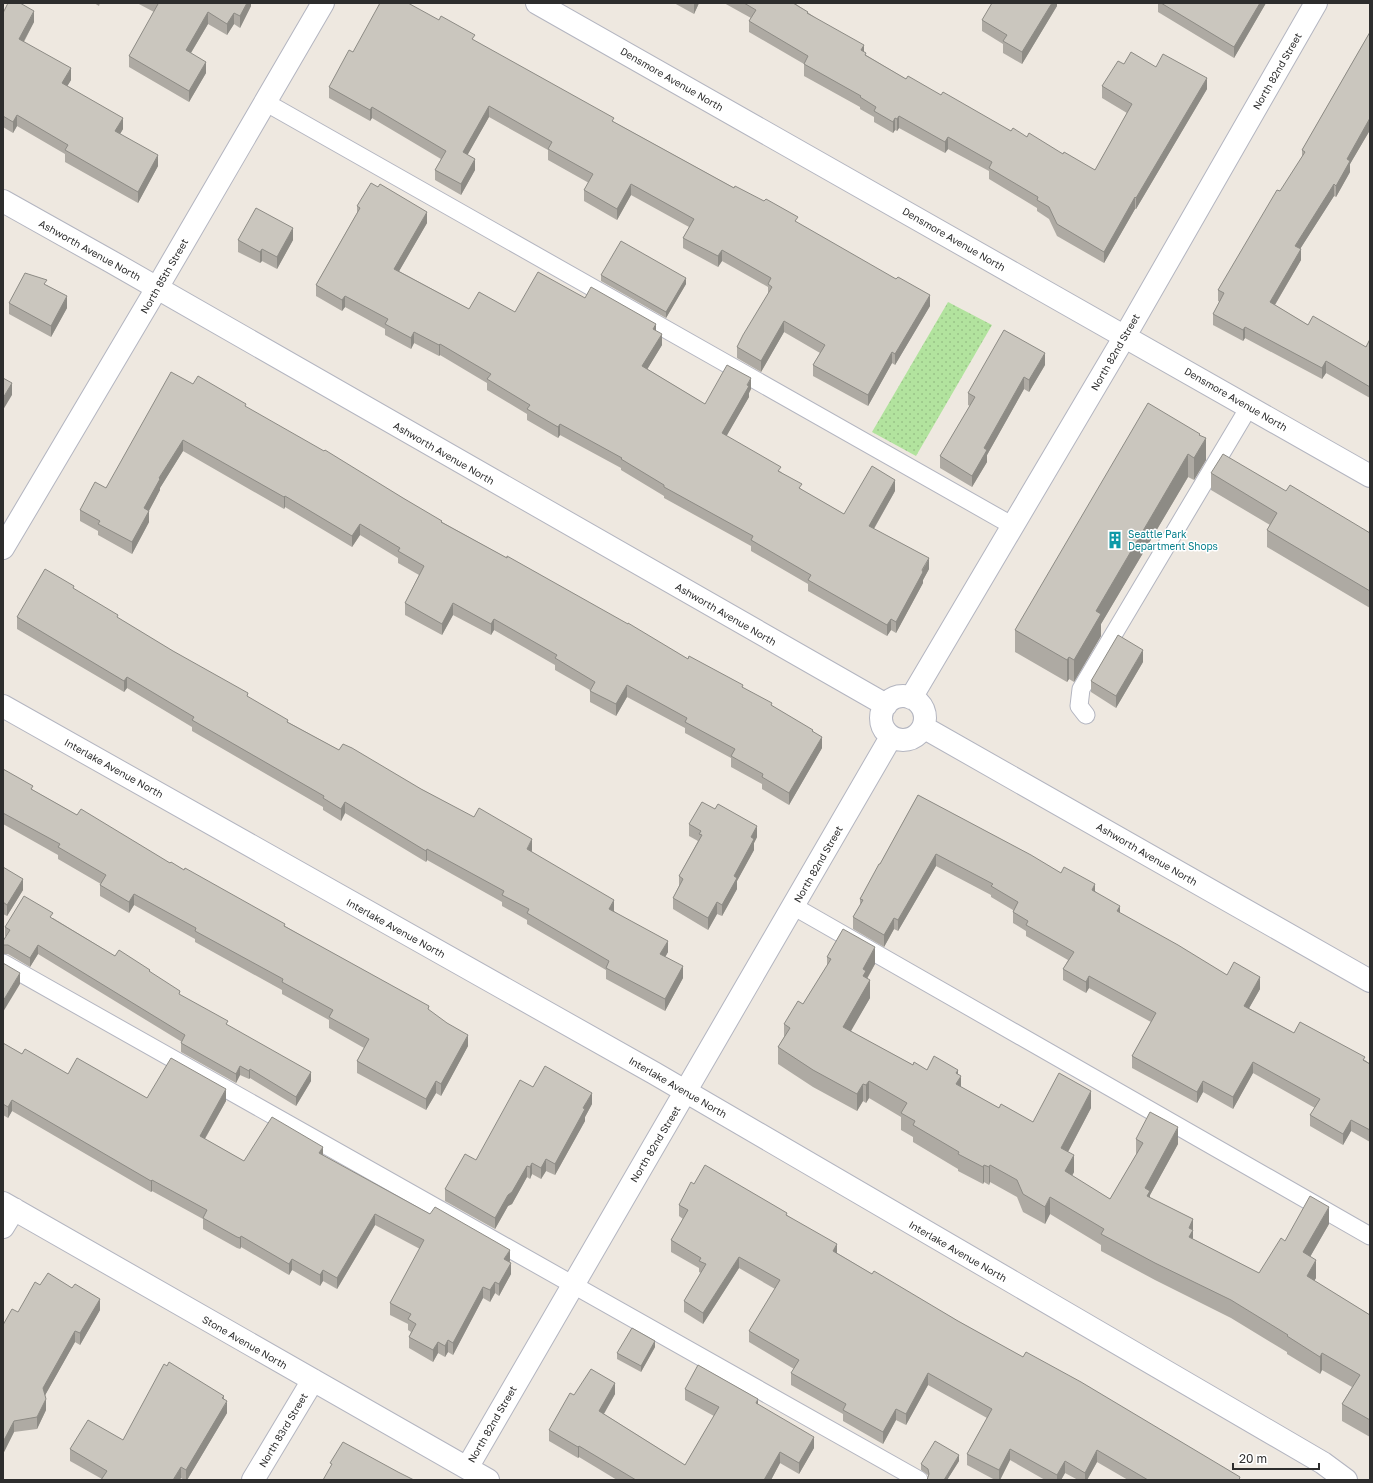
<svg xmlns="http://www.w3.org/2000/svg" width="1373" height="1483" viewBox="0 0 1373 1483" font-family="'Golos Text',sans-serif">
<defs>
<pattern id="grass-dots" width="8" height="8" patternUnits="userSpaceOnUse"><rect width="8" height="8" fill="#b2e39e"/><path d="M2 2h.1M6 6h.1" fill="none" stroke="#99c388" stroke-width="1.8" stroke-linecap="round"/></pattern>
</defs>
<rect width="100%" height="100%" fill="#eee8e0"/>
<path fill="url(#grass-dots)" d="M948 302 992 325 916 456 872 432Z"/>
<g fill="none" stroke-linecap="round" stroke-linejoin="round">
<g stroke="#b3b5c0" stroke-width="19">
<path id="service" d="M265 102 1013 526
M1086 715 1079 706 1081 689 1249 407
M793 906 1370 1236
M3 963 919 1480"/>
</g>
<g stroke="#b3b5c0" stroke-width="24">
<path id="minor" d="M537 3 1370 476
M3 201 110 261 886 705
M881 718a22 22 0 1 1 44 0a22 22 0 1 1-44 0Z
M911 698 1125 336 1316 3
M3 706 654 1073 1323 1463 1346 1480
M923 727 1370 981
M3 1203 488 1480
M3 1227 14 1209
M467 1468 891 737
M253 1480 313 1380"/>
</g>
<g stroke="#b3b5c0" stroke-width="24">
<path id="secondary" d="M3 548 157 288 323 3"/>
</g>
<use href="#service" stroke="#fff" stroke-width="17"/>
<use href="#minor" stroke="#fff" stroke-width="22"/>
<use href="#secondary" stroke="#fff" stroke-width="22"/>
</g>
<path fill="#aeaaa3" d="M94 3H100L99 6Z
M137 3H251V6L240 28 234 24 227 35 208 24 191 53 206 73 189 102 129 67V56L154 12Z
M674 3H699L694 14Z
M724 3H797L796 4 864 52 866 55 906 79 941 95 1011 131 1027 137 1095 170 1127 113 1102 98V86L1124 64 1156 67 1207 89 1136 209H1135L1104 263 1057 236 1049 219 1037 211V208L989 179V171L948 149 945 153 899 128 897 131 895 130 893 133 874 122V117L860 109V107L804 76V64L749 32V21L751 18Z
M1057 3V6L1022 64 1003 53V44L982 31V20Z
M1158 3H1266L1234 58 1158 12Z
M3 13 34 22 24 42 71 80 67 86 123 129 120 134 158 166 138 203 65 162V154L17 126 13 133 3 127Z
M1370 32V130L1350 164V172L1336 197 1334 196 1300 249 1301 260 1275 305 1308 325 1366 347 1370 339V398L1326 373 1322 379 1245 338 1243 341 1213 325V314L1220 302 1218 301V290L1302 157V150Z
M475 41 614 122 798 223 930 306 895 365 892 363 868 406 813 376V365L820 353 784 332 761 372 737 358V347L768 294V287L722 261 718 267 683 248V238L689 227 631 195 617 220 584 201V190L589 183 548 160V150L489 117 467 155 475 170 461 195 435 180V170L441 159 372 118 370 121 329 98V87L353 52Z
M357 206 427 223 399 271 469 309 515 312 585 298 656 331 662 345 647 369 705 404 751 389 749 393V397L726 436 781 472 802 490 844 514 895 491 874 529 929 569 923 580V583L896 633 891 630 887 636 808 591V584L751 551V546L664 498V496L621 470V468L560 435 558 438 527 420V414L487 390V383L440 355 439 356 414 343 411 349 385 335V329L345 307 342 311 316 296V285L357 213Z
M238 240H293L277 269 262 261 260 263 238 252Z
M601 275 686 284 666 318 601 281Z
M47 285 67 308 51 337 9 314V303Z
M1045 365 1029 392 1024 389 987 455V462L972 487 940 468V456L970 406 968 405V393Z
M193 384 246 407 403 498 442 522 688 659 743 688 813 731 822 748 789 805 762 789V784L731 767V758L685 733V728L627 697 616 716 590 702V690L555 670V665L494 630 491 635 453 615 442 635 405 615V603L419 575 398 563V558L360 535 352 547 285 507 284 509 183 451 160 488V490L149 511V522L132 554 98 535V531L80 521V510L106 488Z
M1200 435 1206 460 1194 480 1188 477 1101 624V636L1074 682 1069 679 1067 682 1015 652V630Z
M1211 473 1286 491 1370 533V608L1267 547V530L1270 525 1211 490Z
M74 589 118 618 248 697 288 722 339 750 421 789 532 850V852L614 911 668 952 665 957 683 978 665 1011 606 979V970L527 924V920L502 906V902L427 860 426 862 345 813 341 821 323 810V807L192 731V727L127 688 124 692 17 629V617Z
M1143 662 1116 708 1091 692V681Z
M3 769 33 790 77 815 170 863 285 926 429 1010 468 1046 441 1096 436 1093 426 1110 357 1073V1061L364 1048 329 1028V1020L282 994V990L195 942V939L134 905 129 913 100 896V885L101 884 58 859V855L3 824Z
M918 795 1061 873 1095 891 1120 913 1227 975 1260 989 1249 1008 1294 1033 1365 1060 1370 1064V1142L1351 1131 1343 1145 1310 1126V1115L1315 1108 1253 1073 1233 1109 1203 1092 1197 1103 1132 1068V1056L1151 1022 1089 988 1086 993 1063 980V969L1068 960 1026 936V931L1013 923V910L991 897V895L936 866 898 931 894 929 884 947 853 929V917L860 905V899L880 864Z
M689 824 757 837 754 843V850L737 881V889L722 916 717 914 708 930 673 909V898L679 886V876L698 841 689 836Z
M3 867 23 890 7 916 3 914Z
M53 918 115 956 150 972 180 995 311 1081 296 1106 250 1078 249 1079 240 1075 236 1083 181 1052V1043L182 1042 38 954 30 967 8 954H3V941L6 936H5V927Z
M827 957 875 964 867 979 870 998 850 1031 913 1065 927 1070 958 1074 961 1087 999 1108 1033 1122 1091 1108 1068 1152 1074 1172 1072 1176 1110 1199 1136 1155V1139L1178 1144 1150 1195V1198L1193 1219V1239L1259 1273 1285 1241 1329 1224 1310 1257 1316 1278 1314 1281 1370 1315V1437L1342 1421V1404L1352 1387 1322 1370 1320 1374 1287 1354V1352L1231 1318 1155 1280 1101 1251V1245L1050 1214 1045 1224 1023 1212 1017 1197 990 1182 989 1185 984 1182 983 1184 958 1171V1169L913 1142V1137L901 1130V1117L869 1098 866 1103 863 1101 857 1111 813 1087 778 1064V1047L784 1037V1024L803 1004 827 966Z
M3 1043 22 1054 68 1074 147 1098 226 1101 205 1139 244 1161 323 1155 510 1261 509 1262 511 1274 499 1296 495 1293 490 1302 483 1298 453 1355 448 1352 445 1357 438 1353 433 1362 409 1348V1337L411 1332 408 1330V1324L390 1315V1303L420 1249 375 1225 337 1289 323 1281 320 1286 292 1270 289 1275 241 1247 240 1249 237 1248 203 1229V1219L152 1191 151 1192 12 1111 8 1118 3 1115Z
M533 1087 592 1104 585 1117V1121L555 1175 546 1171 541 1179 532 1174 530 1179 527 1177 512 1204 508 1206 495 1229 445 1201V1189L476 1160Z
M694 1184 787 1215 837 1253 872 1274 958 1321 1240 1480H1128L1097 1462 1087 1480H1078L1065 1473 1061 1480H1045L1010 1460 1000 1480H995L967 1465V1454L987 1418 928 1385 906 1425 896 1420 883 1444 843 1421V1414L791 1385V1373L794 1369 749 1342V1331L775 1289 739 1268 703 1324 684 1312V1301L701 1273 699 1272V1268L671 1252V1240L683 1219 679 1216V1205Z
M40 1285 100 1310 80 1345 75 1342 45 1395 46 1410 37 1429 14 1432 3 1454V1325L18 1312Z
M655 1347 641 1372 617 1359V1353Z
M685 1389 758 1405 814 1448 799 1474 780 1463 771 1480H617L579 1457 578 1458 549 1441V1430L574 1395 615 1394 604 1414 685 1465 714 1416 685 1400Z
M224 1399 227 1413 187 1480H184L181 1478 102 1479 70 1461V1449L123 1440Z
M959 1461 947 1480H927L928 1477V1475L921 1470V1464Z"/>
<path fill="#8d8b85" d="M247 3H251V6L240 28V16Z
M694 3H699L694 14Z
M1052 3H1057V6L1022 64V52Z
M1260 3H1266L1234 58V47Z
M34 11V22L19 50V39Z
M208 12V24L186 61V50Z
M234 13V24L227 35V24Z
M864 45V56L861 50Z
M206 62V73L189 102V91Z
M71 68V80L62 95V83Z
M1207 78V89L1136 209V198Z
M489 106V117L463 163V152Z
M372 107V118L370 121V110Z
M17 115V126L13 133V122Z
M899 116V128L897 131V119Z
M123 118V129L115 142V131Z
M895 118V130L893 133V122Z
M1370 118V130L1350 164V172L1336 197V186L1347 159Z
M948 137V149L945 153V142Z
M158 155V166L138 203V192Z
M475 159V170L461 195V184Z
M631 184V195L617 220V209Z
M1334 184V196L1295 257V246Z
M1135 197V209L1104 263V252Z
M427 212V223L394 280V269Z
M293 228V240L277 269V257Z
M262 249V261L260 263V252Z
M1301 249V260L1270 313V302Z
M722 250V261L718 267V256Z
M686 278V284L666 318V312Z
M930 295V306L895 365V354Z
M67 296V308L51 337V326Z
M345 296V307L342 311V300Z
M784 321V332L761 372V361Z
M656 324V335L653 329Z
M1245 327V338L1243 341V330Z
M414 332V343L411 349V338Z
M662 334V345L642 378V366Z
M440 344V355L439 356V345Z
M892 352V363L868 406V395Z
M1045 353V365L1029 392V380Z
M1326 361V373L1322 379V368Z
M1024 377V389L987 455V462L972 487V476L984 448Z
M751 378V389L749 393V397L722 444V433Z
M12 383V395L3 410V398Z
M560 424V435L558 438V427Z
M1200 434V448L1206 438V460L1194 480V458Z
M183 440V451L160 488V490L144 520V508L159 478Z
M1188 454V477L1101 624V636L1074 682V660L1096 611Z
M895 480V491L869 537V526Z
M285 496V507L284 509V497Z
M149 511V522L132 554V542Z
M360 524V535L352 547V536Z
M929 558V569L923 580V583L896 633V622Z
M453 603V615L442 635V624Z
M494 619V630L491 635V624Z
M891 619V630L887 636V625Z
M1143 650V662L1116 708V696Z
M1069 657V679L1067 682V660Z
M127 677V688L124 692V681Z
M627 685V697L616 716V704Z
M822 737V748L789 805V793Z
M345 802V813L341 821V809Z
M757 826V837L754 843V850L737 881V889L722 916V905L751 837Z
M532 839V850L527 860V849Z
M427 849V860L426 862V851Z
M936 854V866L898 931V920Z
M23 879V890L7 916V905Z
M1095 884V895L1092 890Z
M134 894V905L129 913V902Z
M614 900V912L609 909Z
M717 902V914L708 930V918Z
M1120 906V917L1117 911Z
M894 918V929L884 947V935Z
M668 941V952L660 966V954Z
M38 945V954L30 967V958Z
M875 947V964L866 980H870V998L843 1045V1027L863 969Z
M683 966V978L665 1011V999Z
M20 973V984L3 1012V1001Z
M1089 976V988L1086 993V982Z
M1260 977V989L1244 1017V1006Z
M468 1035V1046L441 1096V1084Z
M1253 1062V1073L1233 1109V1097Z
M240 1066V1075L236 1083V1074Z
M250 1069V1078L249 1079V1071Z
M958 1070V1081L961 1076V1093L956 1102V1073Z
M311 1072V1081L296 1106V1097Z
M436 1081V1093L426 1110V1099Z
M869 1081V1098L866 1103V1085Z
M1203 1081V1092L1197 1103V1092Z
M863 1084V1101L857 1111V1094Z
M226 1089V1101L200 1147V1136Z
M1091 1091V1108L1061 1165V1148Z
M592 1093V1104L585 1117V1121L555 1175V1164L583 1108Z
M12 1100V1111L8 1118V1107Z
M1351 1120V1131L1343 1145V1134Z
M1178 1127V1144L1150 1195V1208L1145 1188Z
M323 1147V1159L319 1153Z
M1074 1155V1172L1065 1188V1171Z
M546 1159V1171L541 1179V1168Z
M532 1163V1174L530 1179V1167Z
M984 1165V1182L983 1184V1167Z
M990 1165V1182L989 1185V1167Z
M527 1166V1177L512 1204 508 1206 495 1229V1218L508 1195Z
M152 1180V1191L151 1192V1181Z
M1050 1197V1214L1045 1224V1207Z
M1329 1207V1224L1303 1269V1252Z
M375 1214V1225L337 1289V1278Z
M1193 1219V1247L1189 1255V1228Z
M241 1236V1247L240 1249V1238Z
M837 1244V1255L833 1251Z
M510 1250V1261L504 1270V1259Z
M739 1257V1268L703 1324V1313Z
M292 1259V1270L289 1275V1264Z
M1316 1260V1278L1307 1293V1276Z
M511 1263V1274L499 1296V1284Z
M323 1270V1281L320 1286V1275Z
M495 1282V1293L490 1302V1290Z
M483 1287V1298L453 1355V1343Z
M100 1299V1310L80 1345V1333Z
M75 1331V1342L43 1399V1388Z
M448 1340V1352L445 1357V1346Z
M655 1341V1347L641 1372V1366Z
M438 1342V1353L433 1362V1350Z
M1322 1353V1370L1320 1374V1357Z
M928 1373V1385L906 1425V1414Z
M615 1383V1394L599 1422V1411Z
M224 1396V1407L227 1401V1413L187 1480H186V1470Z
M46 1399V1410L37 1429V1417Z
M758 1399V1410L756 1403Z
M896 1409V1420L883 1444V1432Z
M14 1421V1432L3 1454V1442Z
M814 1437V1448L799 1474V1463Z
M579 1446V1457L578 1458V1447Z
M1010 1449V1460L1000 1480H999V1470Z
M1097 1450V1462L1087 1480H1085V1473Z
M780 1452V1463L771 1480H764Z
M959 1455V1461L947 1480H944Z
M1065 1461V1473L1061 1480H1057V1475Z
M181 1467V1478L180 1480H173Z"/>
<path fill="#cac6be" stroke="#8d8b85" d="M8 3H20L34 11 19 39 71 68 62 83 123 118 115 131 158 155 138 192 65 150 68 145 17 115 13 122 3 116V13Z
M157 3H247L240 16 234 13 227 24 208 12 186 50 206 62 189 91 129 56 158 4Z
M380 3H408L439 20 441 16 475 35 472 39 614 118 612 121 734 188 735 186 764 201 766 199 798 217 795 221 896 279 898 277 930 295 895 354 892 352 868 395 813 365 825 345 784 321 761 361 737 347 743 335 772 287 768 284 771 278 722 250 718 256 683 238 694 219 631 184 617 209 584 190 593 174 548 149 552 142 489 106 463 152 475 159 461 184 435 170 446 151 372 107 370 110 329 87 349 50 353 52Z
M744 3H793L808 12 807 13 864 45 861 50 866 53 865 55 906 79 908 76 941 95 943 92 1011 131 1013 128 1027 137 1029 133 1063 154 1064 152 1095 170 1132 104 1102 86 1118 61 1124 64 1131 52 1156 67 1163 54 1207 78 1136 198 1135 197 1104 252 1057 224 1049 207 1037 200 1038 197 989 168 992 162 948 137 945 142 899 116 897 119 895 118 893 122 874 111 876 107 860 97 861 96 804 64 808 56 749 21 756 10Z
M992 3H1052L1022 52 1003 41 1007 35 982 20Z
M1161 3H1260L1234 47Z
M1370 32V118L1347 159 1350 161 1336 186 1334 184 1295 246 1301 249 1270 302 1308 325 1313 316 1366 347 1370 339V387L1326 361 1322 368 1245 327 1243 330 1213 314 1224 293 1218 290 1277 190 1280 191 1305 152 1302 150Z
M371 183 378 187 380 184 427 212 394 269 469 309 479 292 515 312 538 272 585 298 591 287 656 324 653 329 662 334 642 366 705 404 727 365 751 378 747 385 749 386 722 433 781 467 778 471 802 484 799 488 844 514 872 466 895 480 869 526 929 558 922 570 923 572 896 622 891 619 887 625 808 580 811 575 751 540 753 536 664 487V485L621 459 622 458 560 424 558 427 527 409 530 405 487 379 491 374 440 344 439 345 414 332 411 338 385 324 388 319 345 296 342 300 316 285 360 208 357 206Z
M256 208 293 228 277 257 262 249 260 252 238 240Z
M621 241 686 278 666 312 601 275Z
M25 273 47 280 44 284 67 296 51 326 9 303Z
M1004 330 1045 353 1029 380 1024 377 984 448 987 450 972 476 940 456 975 397 968 393Z
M171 372 193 384 198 376 246 404 245 406 324 451 325 450 403 498 442 521 441 522 507 558V556L628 624V623L688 659 689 656 743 685 742 687 772 703 771 705 813 730 812 731 822 737 789 793 762 777 763 774 731 756 735 749 685 722 687 718 627 685 616 704 590 691 595 682 555 658 557 655 494 619 491 624 453 603 442 624 405 603 424 566 398 551 400 548 360 524 352 536 285 496 284 497 183 440 159 478 160 479 144 508 149 511 132 542 98 524 100 521 80 510 95 482 106 488Z
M3 378 12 383 3 398Z
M1148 403 1200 434 1199 435 1206 438 1194 458 1188 454 1096 611 1101 614 1074 660 1069 657 1067 660 1015 630Z
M1223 454 1286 491 1290 485 1370 533V591L1267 530 1277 513 1211 473Z
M45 569 74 586 73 588 118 615 117 617 173 651 248 693 247 696 288 720 287 722 339 750 343 744 352 748 421 789 474 817 479 808 532 839 527 849 614 900 609 909 668 941 660 954 683 966 665 999 606 968 609 961 527 913 529 909 502 895 504 891 427 849 426 851 345 802 341 809 323 798 324 796 192 720 194 717 127 677 124 681 17 617Z
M1118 635 1143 650 1116 696 1091 681Z
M3 769 33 786 31 789 77 815 81 809 170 863 171 862 184 870 185 868 285 924 284 926 429 1006 428 1009 447 1023 468 1035 441 1084 436 1081 426 1099 357 1061 369 1039 329 1017 333 1010 282 982 283 979 195 931 196 928 134 894 129 902 100 885 106 875 58 847 60 844 3 813Z
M918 795 1031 855 1061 873 1064 867 1095 884 1092 890 1120 906 1117 911 1178 945 1227 975 1234 962 1260 977 1244 1006 1294 1033 1300 1022 1365 1057 1363 1060 1370 1064V1130L1351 1120 1343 1134 1310 1115 1320 1099 1253 1062 1233 1097 1203 1081 1197 1092 1132 1056 1156 1013 1089 976 1086 982 1063 969 1074 952 1026 925 1028 921 1013 912 1018 902 991 886 993 884 936 854 898 920 894 918 884 935 853 917 863 900 860 899 879 864H880Z
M702 802 715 809 718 804 757 826 751 837 754 839 734 876 737 878 722 905 717 902 708 918 673 898 683 879 679 876 702 835 699 834 701 831 689 824Z
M3 867 23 879 7 905 3 902Z
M24 896 53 913 50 917 115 956 119 950 150 970 149 971 180 991 179 994 228 1021 226 1024 311 1072 296 1097 250 1069 249 1071 240 1066 236 1074 181 1043 185 1035 38 945 30 958 8 945H3V941L10 930 5 927Z
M843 929 875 947 863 969 866 971 863 976 870 980 843 1027 913 1065 914 1062 927 1070 934 1056 958 1070 956 1073 961 1076 956 1084 999 1108 1001 1104 1033 1122 1059 1073 1091 1091 1061 1148 1074 1155 1065 1171 1110 1199 1143 1143 1136 1139 1150 1112 1178 1127 1145 1188 1150 1191 1147 1196 1193 1219 1189 1228 1193 1230 1189 1237 1259 1273 1281 1238 1285 1241 1310 1196 1329 1207 1303 1252 1316 1260 1307 1276 1370 1315V1420L1342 1404 1360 1375 1322 1353 1320 1357 1287 1336 1288 1335 1231 1300 1155 1263 1101 1234 1104 1229 1050 1197 1045 1207 1023 1194 1017 1180 990 1165 989 1167 984 1165 983 1167 958 1154 959 1152 913 1125 915 1121 901 1113 907 1103 869 1081 866 1085 863 1084 857 1094 813 1070 778 1047 790 1028 784 1024 798 1001 803 1004 831 959 827 957Z
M3 963 20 973 3 1001Z
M3 1043 22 1054 25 1049 68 1074 77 1058 147 1098 171 1058 226 1089 200 1136 244 1161 272 1117 323 1147 319 1153 430 1214 435 1207 510 1250 504 1259 511 1263 499 1284 495 1282 490 1290 483 1287 453 1343 448 1340 445 1346 438 1342 433 1350 409 1337 416 1324 408 1319 411 1314 390 1303 424 1240 375 1214 337 1278 323 1270 320 1275 292 1259 289 1264 241 1236 240 1238 237 1237 203 1218 207 1210 152 1180 151 1181 12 1100 8 1107 3 1104Z
M545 1066 592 1093 583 1108 585 1109 555 1164 546 1159 541 1168 532 1163 530 1167 527 1166 512 1192 508 1195 495 1218 445 1189 465 1154 476 1160 520 1080 533 1087Z
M705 1165 787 1213 786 1215 837 1244 833 1251 872 1274 874 1271 958 1321 1023 1357 1026 1352 1081 1382 1240 1477 1239 1480H1148L1097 1450 1085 1473 1065 1461 1057 1475 1010 1449 999 1470 967 1454 992 1409 928 1373 906 1414 896 1409 883 1432 843 1410 846 1404 791 1373 799 1360 749 1331 780 1280 739 1257 703 1313 684 1301 706 1264 699 1261 701 1258 671 1240 688 1210 679 1205 691 1182 694 1184Z
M48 1273 72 1288 75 1284 100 1299 80 1333 75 1331 43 1388 46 1399 37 1417 14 1421 3 1442V1325L12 1309 18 1312 35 1282 40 1285Z
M632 1328 655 1341 641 1366 617 1353Z
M169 1362 224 1396 222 1398 227 1401 186 1470 181 1467 173 1480H101L107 1471 70 1449 88 1420 123 1440 164 1364 167 1366Z
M698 1365 758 1399 756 1403 814 1437 799 1463 780 1452 764 1480H636L579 1446 578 1447 549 1430 570 1393 574 1395 591 1369 615 1383 599 1411 685 1465 719 1407 685 1389Z
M935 1441 959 1455 944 1480H927L929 1474 928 1469 921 1464Z
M343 1442 398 1472 414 1480H323L332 1464 330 1463Z"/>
<defs>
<g id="building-bare" transform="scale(1.38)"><path d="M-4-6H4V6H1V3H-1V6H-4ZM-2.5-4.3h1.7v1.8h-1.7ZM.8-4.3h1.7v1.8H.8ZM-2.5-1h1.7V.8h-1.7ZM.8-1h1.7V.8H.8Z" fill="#0f9aa8" stroke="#fff" stroke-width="2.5" paint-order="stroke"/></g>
</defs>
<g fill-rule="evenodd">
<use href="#building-bare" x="1115" y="540"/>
</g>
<g text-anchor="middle" stroke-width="3" stroke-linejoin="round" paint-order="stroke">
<g font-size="10" fill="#2d2d2d" stroke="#fff">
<text transform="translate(1277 71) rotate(-60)" y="4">North 82nd Street</text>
<text transform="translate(672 79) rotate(30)" y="4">Densmore Avenue North</text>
<text transform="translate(954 239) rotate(30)" y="4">Densmore Avenue North</text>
<text transform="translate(90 250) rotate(29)" y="4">Ashworth Avenue North</text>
<text transform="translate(164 276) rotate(-60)" y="4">North 85th Street</text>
<text transform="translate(1115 352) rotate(-60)" y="4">North 82nd Street</text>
<text transform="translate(1236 399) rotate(30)" y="4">Densmore Avenue North</text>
<text transform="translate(444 453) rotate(30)" y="4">Ashworth Avenue North</text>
<text transform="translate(726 614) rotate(30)" y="4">Ashworth Avenue North</text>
<text transform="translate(114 768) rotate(29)" y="4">Interlake Avenue North</text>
<text transform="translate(1147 854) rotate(30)" y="4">Ashworth Avenue North</text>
<text transform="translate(818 864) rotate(-60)" y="4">North 82nd Street</text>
<text transform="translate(396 928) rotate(29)" y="4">Interlake Avenue North</text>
<text transform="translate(678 1087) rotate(30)" y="4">Interlake Avenue North</text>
<text transform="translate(655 1144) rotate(-59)" y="4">North 82nd Street</text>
<text transform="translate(958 1251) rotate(30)" y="4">Interlake Avenue North</text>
<text transform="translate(245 1342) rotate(30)" y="4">Stone Avenue North</text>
<text transform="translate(492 1424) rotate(-60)" y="4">North 82nd Street</text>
<text transform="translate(283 1430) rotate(-59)" y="4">North 83rd Street</text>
</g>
<g font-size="10" fill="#0d838f" stroke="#fff" text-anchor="start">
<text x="1128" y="538">Seattle Park<tspan x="1128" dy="12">Department Shops</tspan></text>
</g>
</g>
<rect width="1373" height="1483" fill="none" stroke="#2d2d2d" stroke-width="8"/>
<path d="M1233 1463v6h86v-6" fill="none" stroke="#2d2d2d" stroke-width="2"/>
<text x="1239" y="1463" font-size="12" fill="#2d2d2d" stroke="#ffffff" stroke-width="3" paint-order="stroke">20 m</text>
</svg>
